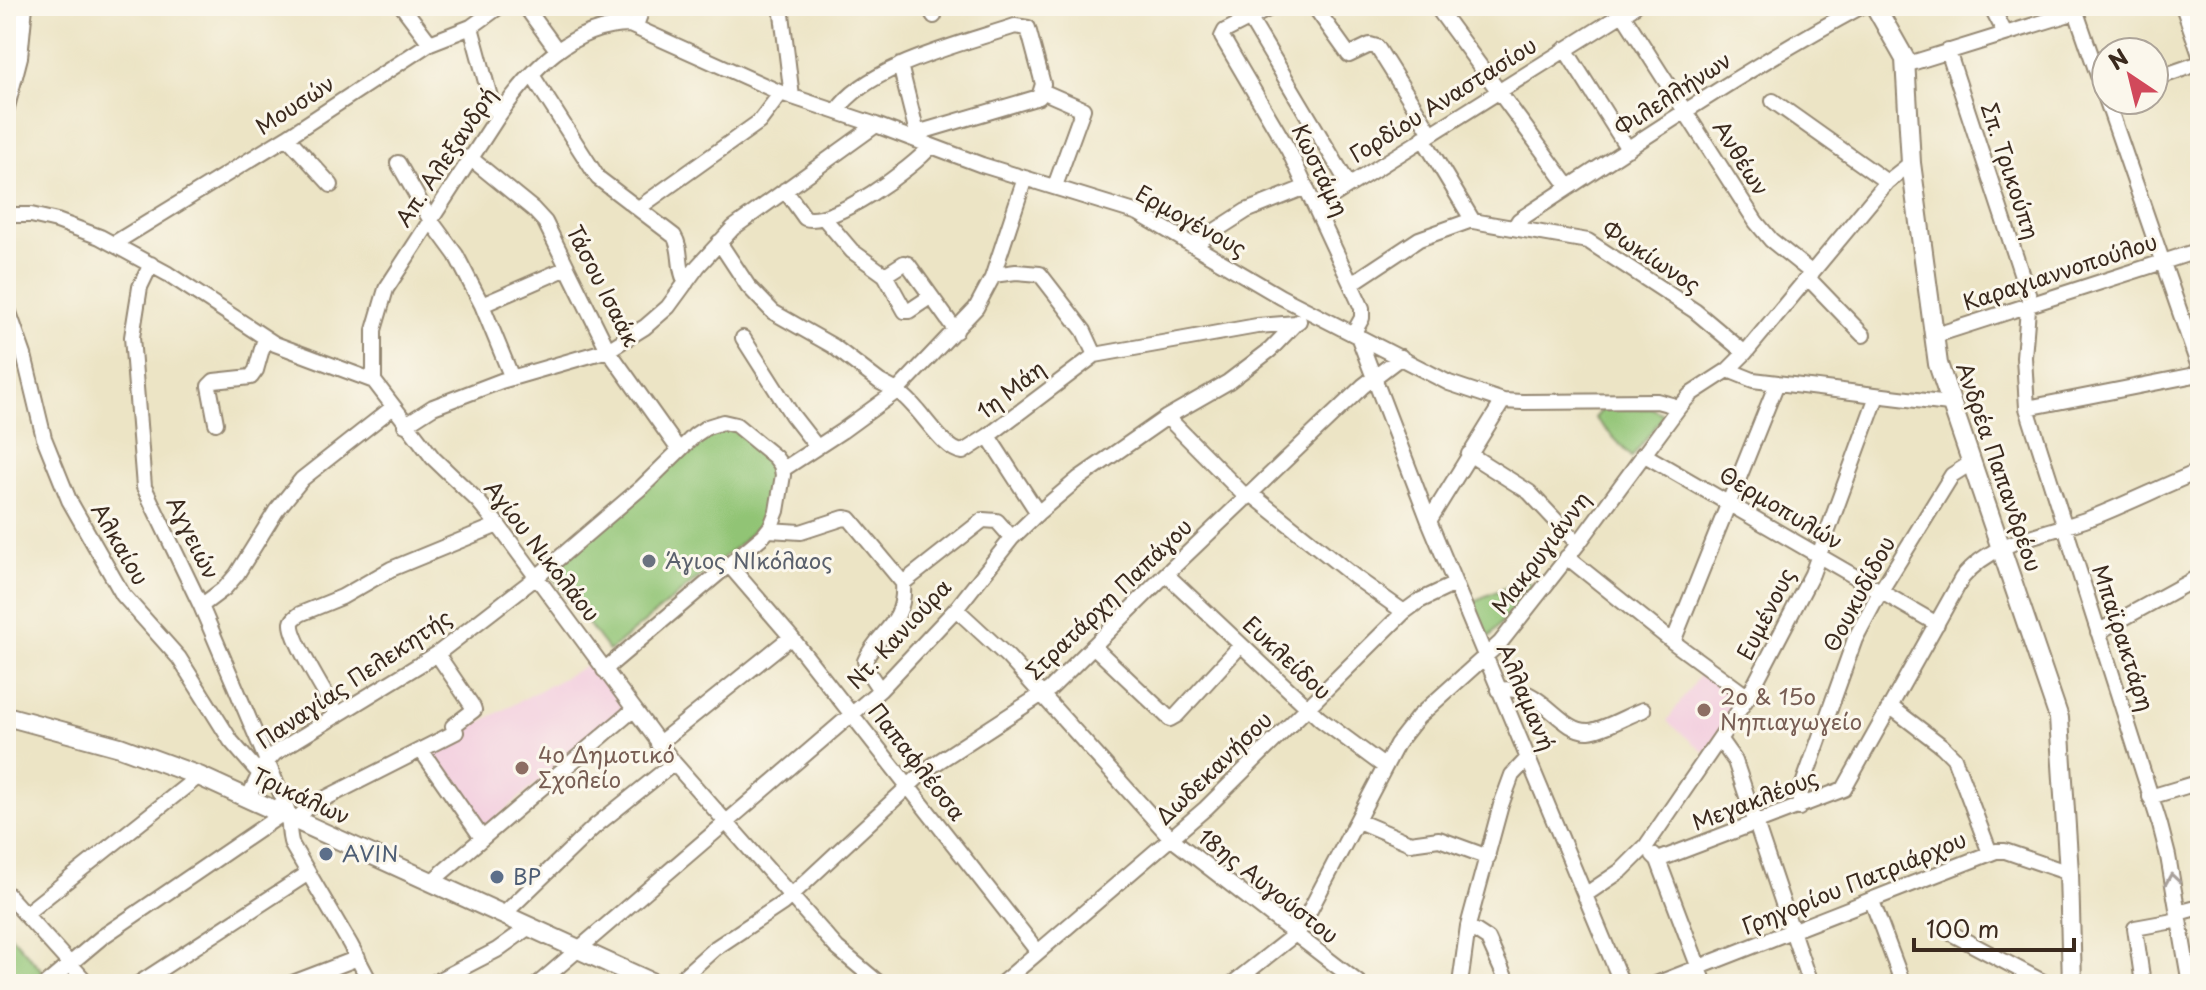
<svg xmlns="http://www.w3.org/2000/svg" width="2206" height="990" viewBox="0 0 2206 990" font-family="'Playpen Sans',sans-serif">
<rect width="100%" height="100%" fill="#fbf7ec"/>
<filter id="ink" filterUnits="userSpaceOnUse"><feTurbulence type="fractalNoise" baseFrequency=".0125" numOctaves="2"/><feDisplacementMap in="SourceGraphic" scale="16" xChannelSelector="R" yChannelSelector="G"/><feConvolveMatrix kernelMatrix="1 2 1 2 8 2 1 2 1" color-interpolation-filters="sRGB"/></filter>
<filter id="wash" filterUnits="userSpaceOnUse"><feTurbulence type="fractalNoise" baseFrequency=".006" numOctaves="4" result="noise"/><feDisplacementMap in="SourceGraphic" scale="32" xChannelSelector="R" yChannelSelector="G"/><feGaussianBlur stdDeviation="1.8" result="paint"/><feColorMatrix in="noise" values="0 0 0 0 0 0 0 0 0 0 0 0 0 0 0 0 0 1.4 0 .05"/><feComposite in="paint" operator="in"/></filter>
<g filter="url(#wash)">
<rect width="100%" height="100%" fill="#ece4c5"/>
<path fill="#f3cfdf" d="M593 662 626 709 482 829 428 750Z
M1702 671 1741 700 1705 753 1667 721Z"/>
<path fill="#91c475" stroke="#66774a" stroke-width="2" d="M1652 408 1664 415 1632 457 1595 418 1603 409Z
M733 429 770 460 774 468 772 496 764 519 741 543 609 651 550 574 694 446 719 430Z
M1526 579 1532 585 1488 639 1471 602Z
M6 930 45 974 34 984H6Z"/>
</g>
<g filter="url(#ink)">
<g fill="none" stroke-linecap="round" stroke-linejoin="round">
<g stroke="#948772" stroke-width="18">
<path id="minor" d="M402 6 430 43
M525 6 557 50
M781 6 792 97
M928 6 934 16
M1274 6 1225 31 1222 37 1289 151 1362 308V318L1353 334
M1314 6 1349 55 1370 45 1377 47 1431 133
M1436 6 1569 187
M1991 6 2005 33
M2074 6 2200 370
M2183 6 2200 55
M1622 13 1756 222 1771 240 1812 273
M1250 19 1349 185
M636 26 643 6
M471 27 493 108 499 115
M1565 49 1628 149
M1948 51 2029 297 2024 357 2027 408 2160 825 2168 856 2190 984
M900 65 917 133
M1905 65 2076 12
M532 75 598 178 674 236C683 250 677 268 686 283
M2154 79 2200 63
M1042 91 1083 109 1055 186
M1773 101 1887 182
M6 111 20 57 25 6
M837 111C866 66 965 43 1015 26L1028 28 1043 84 1039 97 917 133 914 139
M287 137 331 185
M1423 138 1473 221 1588 241 1695 311 1745 353
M469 157 533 209 545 222 608 350 679 450
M398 163 431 221 456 255 482 305 512 378
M785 190 805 218C832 227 913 168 931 146
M640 207 759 122 781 93
M1315 207 1635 6
M6 215H31L57 221 100 237 168 274 275 344 374 381 433 458 478 501 498 525 674 763 837 948 880 984
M823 217 852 251 885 275 904 263 908 264 956 331
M1514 228 1519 220C1632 146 1743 70 1862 6
M719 242 748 286 773 312 833 346 880 382 897 391 976 308 992 278 1025 178
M113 244 287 137 430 43 471 27 500 6
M1193 245 1246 211 1306 187
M151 264 140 287 132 337 144 487 201 606 286 806C291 819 287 831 292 845L350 944 371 984
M885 275 905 311H909L930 297
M993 275 1016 272 1040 274 1084 331 1095 355
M1808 278 1863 335
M1351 284 1419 239 1472 220
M6 304 24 355 44 438 69 500 123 595 179 658 231 741 259 773
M482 305 567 268
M1358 336 1429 521 1622 984
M1933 336 2200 250
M743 338 792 415 817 447
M1728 370 1753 380 1949 404
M374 381V330L386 289 499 115C531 70 571 25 630 25L781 93 876 125 982 165 1138 213 1281 297 1449 383 1503 401 1522 402 1657 401 1679 407
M2027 408 2200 374
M1167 417 1247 498
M216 423 209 386 214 381 251 377 256 370 265 338
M405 425 433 407 501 381 608 350 645 327 668 307 698 266 733 228 876 125
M988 436 1038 513
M1469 454 1529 492 1578 544
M1643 454 1937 624
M782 470 842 431 897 391C919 404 941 450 963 452L988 436 1095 355 1257 326 1296 323 1299 321
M1251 494 1355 577 1404 612
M1429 521 1503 401
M769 530 801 532 844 518 850 519 903 583C906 626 878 630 865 661L870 675 880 690
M1567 557 1673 642 1748 697
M729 565 791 637 1038 952
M1166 574 1320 719 1385 767
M903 583 983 520 997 521 1012 538
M201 606 225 588 237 574 276 511 302 479 392 408
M956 609 1008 657 1172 839 1360 984
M2098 632 2200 576
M1673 642 1777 383
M1093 646 1170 719 1177 715 1241 645
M1498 690C1541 682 1558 732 1589 731 1604 730 1628 715 1643 710
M1891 707 1942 746 1954 758 1990 853
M338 715C329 700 290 637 292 623 293 618 297 617 300 614L342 597 391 569 498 525
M1720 740 1735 761 1810 984
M658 744 791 637
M421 750 482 838
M2150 797 2200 782
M248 798 264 765 275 753 437 654 538 576 642 487 695 435 707 427 723 422 736 425 775 457 781 465 783 475 777 511 771 526 764 535 604 670
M1799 808 1801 790 1855 639 1880 592 1952 475 1971 463
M296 821 308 807 456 732 453 726 474 710 473 707 437 654
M1358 821 1410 843 1439 839 1488 857
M1653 855 1658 860 1705 984
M1658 860 1844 789 1962 578C1994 538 2051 534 2096 516 2131 502 2165 485 2200 471
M431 882 633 710
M6 893 88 984
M1585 895 1622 870 1646 846 1748 697 1812 574 1877 396
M1872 901 1903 984
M2178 913 2200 907
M25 914 199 776
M503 915 594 827 674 763
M1468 926 1488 939 1508 984
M1943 929 2047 984
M46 984 102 937 282 814
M138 984 307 874
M290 984 358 958
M431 984 497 950 529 927
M538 984 880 690 956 609 1012 538 1038 513 1078 479 1167 417 1228 382 1270 350 1296 323
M675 984 714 949 783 903 927 769 1050 689 1166 574 1363 386 1401 357
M1001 984 1206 808 1404 612 1419 601 1455 584
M1232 984 1299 931 1397 744 1418 717 1500 643 1578 544 1679 407 1691 394 1728 370 1745 353 1887 182 1911 163
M1460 984 1468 926 1501 805 1512 775 1528 758
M1656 984 1996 851H2005L2069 873
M2143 984 2135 928 2179 920"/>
</g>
<g stroke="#948772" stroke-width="22">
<path id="major" d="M1875 6 1905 59 1911 163 1938 364 2059 718 2069 873 2072 984
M6 716 120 747 199 776 655 984"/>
</g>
<use href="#minor" stroke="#fff" stroke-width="14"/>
<use href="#major" stroke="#fff" stroke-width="18"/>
</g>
<defs><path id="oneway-chevron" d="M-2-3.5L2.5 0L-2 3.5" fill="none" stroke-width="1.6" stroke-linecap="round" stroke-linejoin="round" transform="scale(2)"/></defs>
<use stroke="#a79f9a" href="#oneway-chevron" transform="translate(2172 879) rotate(-99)"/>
</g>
<circle fill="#6b7280" stroke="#fbf7ec" stroke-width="3" cx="649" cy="561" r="8"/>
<g fill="#8d6e63" stroke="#fbf7ec" stroke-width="3">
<circle cx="1704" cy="710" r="8"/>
<circle cx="522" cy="768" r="8"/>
</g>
<g fill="#5c6f8a" stroke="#fbf7ec" stroke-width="3">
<circle cx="326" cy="854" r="8"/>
<circle cx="497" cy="877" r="8"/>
</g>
<g text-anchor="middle" stroke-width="6" stroke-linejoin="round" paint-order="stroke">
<g font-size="22" fill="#3b2a1e" stroke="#fbf7ec">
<text transform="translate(1673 94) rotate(-33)" y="8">Φιλελλήνων</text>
<text transform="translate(1443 100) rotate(-32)" y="8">Γορδίου Αναστασίου</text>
<text transform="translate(295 105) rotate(-33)" y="8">Μουσών</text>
<text transform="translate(446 157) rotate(-56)" y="8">Απ. Αλεξανδρή</text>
<text transform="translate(1741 158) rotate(58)" y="8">Ανθέων</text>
<text transform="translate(1320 170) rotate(64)" y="8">Κωστάμη</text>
<text transform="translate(2010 171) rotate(72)" y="8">Σπ. Τρικούπη</text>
<text transform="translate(1191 221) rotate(29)" y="8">Ερμογένους</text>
<text transform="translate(1651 257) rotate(33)" y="8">Φωκίωνος</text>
<text transform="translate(2060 272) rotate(-18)" y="8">Καραγιαννοπούλου</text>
<text transform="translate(603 286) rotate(63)" y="8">Τάσου Ισαάκ</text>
<text transform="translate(1011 390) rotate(-38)" y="8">1η Μάη</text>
<text transform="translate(1999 467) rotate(71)" y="8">Ανδρέα Παπανδρέου</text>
<text transform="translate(1781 508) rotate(31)" y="8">Θερμοπυλών</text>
<text transform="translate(193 538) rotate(64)" y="8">Αγγειών</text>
<text transform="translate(120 544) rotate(60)" y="8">Αλκαίου</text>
<text transform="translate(542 551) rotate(52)" y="8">Αγίου Νικολάου</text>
<text transform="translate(1541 553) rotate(-53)" y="8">Μακρυγιάννη</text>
<text transform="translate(1859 594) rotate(-62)" y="8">Θουκυδίδου</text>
<text transform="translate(1109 599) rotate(-44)" y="8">Στρατάρχη Παπάγου</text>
<text transform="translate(1766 614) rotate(-63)" y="8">Ευμένους</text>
<text transform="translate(899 634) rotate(-47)" y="8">Ντ. Κανιούρα</text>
<text transform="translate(2123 638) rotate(72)" y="8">Μπαϊρακτάρη</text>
<text transform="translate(1287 658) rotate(43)" y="8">Ευκλείδου</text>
<text transform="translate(354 679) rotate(-34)" y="8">Παναγίας Πελεκητής</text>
<text transform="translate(1526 697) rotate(67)" y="8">Αλλαμανή</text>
<text transform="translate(917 762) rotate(52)" y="8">Παπαφλέσσα</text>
<text transform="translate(1214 768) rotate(-44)" y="8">Δωδεκανήσου</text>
<text transform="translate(301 796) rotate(25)" y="8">Τρικάλων</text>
<text transform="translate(1755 800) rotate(-21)" y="8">Μεγακλέους</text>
<text transform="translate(1854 883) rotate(-22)" y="8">Γρηγορίου Πατριάρχου</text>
<text transform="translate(1268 886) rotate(38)" y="8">18ης Αυγούστου</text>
</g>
<g font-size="22" fill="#5b616d" stroke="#fbf7ec" text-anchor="start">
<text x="665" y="569">Άγιος ΝΙκόλαος</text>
</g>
<g font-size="22" fill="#785e54" stroke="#fbf7ec" text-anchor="start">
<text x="1720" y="705">2ο &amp; 15ο<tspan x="1720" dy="25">Νηπιαγωγείο</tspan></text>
<text x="538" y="763">4ο Δημοτικό<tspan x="538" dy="25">Σχολείο</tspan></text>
</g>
<g font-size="22" fill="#4e5e75" stroke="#fbf7ec" text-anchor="start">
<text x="342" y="862">AVIN</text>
<text x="513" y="885">BP</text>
</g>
</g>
<rect width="2206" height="990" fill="none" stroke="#fbf7ec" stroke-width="32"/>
<g transform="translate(2130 76) rotate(325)"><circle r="38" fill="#fbf7ec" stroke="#aea59a" stroke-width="2"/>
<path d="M0-6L14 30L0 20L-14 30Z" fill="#d1495b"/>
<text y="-12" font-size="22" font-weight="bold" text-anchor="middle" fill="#3b2a1e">N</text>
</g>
<path d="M1914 938v12h160v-12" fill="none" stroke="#3b2a1e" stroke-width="4"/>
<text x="1926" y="938" font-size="24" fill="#3b2a1e" stroke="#fbf7ec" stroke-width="6" paint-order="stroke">100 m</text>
</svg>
